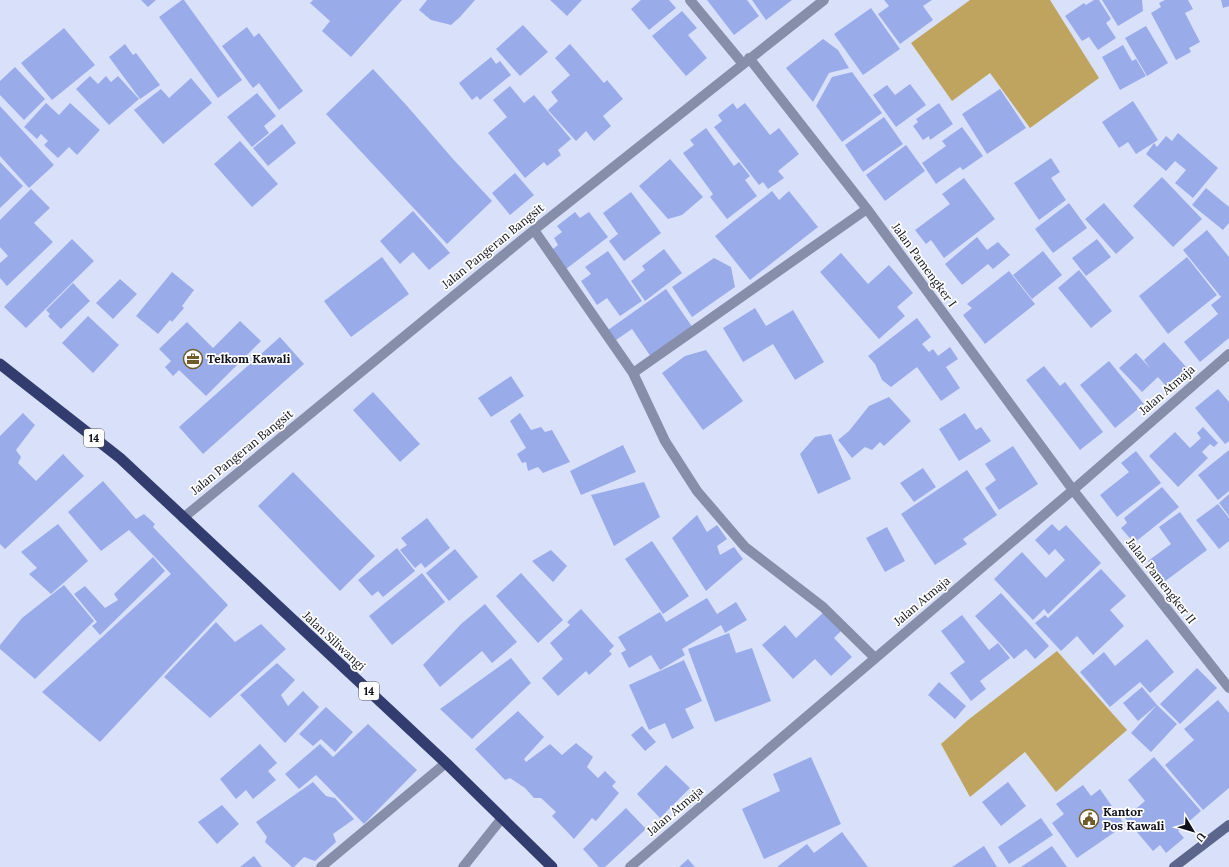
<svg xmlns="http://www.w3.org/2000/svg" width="1229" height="867" viewBox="0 0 1229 867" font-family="Lora,serif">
<rect width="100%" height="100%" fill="#d9e1fa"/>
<path fill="#bfa45f" d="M970 0H1050L1099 78 1030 128 990 73 952 101 911 43Z
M1057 651 1127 730 1056 792 1025 752 970 797 941 744 968 720Z"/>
<path fill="#9aabea" d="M141 0H156L148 7Z
M182 0H184L242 80 218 98 159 17Z
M313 0H402L351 57 322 31 330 21 310 3Z
M427 0H475L460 17 451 25 431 20 419 10Z
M550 0H582L567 16Z
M641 0H669L676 8 649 30 631 9Z
M707 0H747L759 16 734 35Z
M752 0H792L766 20Z
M884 0H932L923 6 933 20 900 44 878 14 889 6Z
M1094 0H1099L1111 19 1106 23 1116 38 1098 50 1089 37 1082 41 1065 16 1084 3 1086 5Z
M1102 0H1142L1143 11 1118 26Z
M1165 0H1188L1193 9 1185 13 1200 42 1189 48 1191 52 1176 60 1151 13 1161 7 1159 3Z
M1221 0H1229V6L1223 8Z
M871 8 900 49 863 75 834 34Z
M682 11 697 28 688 35 707 58 686 76 652 36Z
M523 25 548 52 520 76 496 49Z
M1146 26 1168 63 1147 76 1125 38Z
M247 27 254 37 259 33 303 91 279 110 259 83 253 88 222 46Z
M64 28 95 65 52 100 21 63Z
M823 39 838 50 849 68 829 73 813 102 786 68Z
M125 44 133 55 136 53 160 85 140 99 109 57Z
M570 44 604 83 607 80 623 99 603 116 611 126 594 141 586 131 576 141 548 110 558 101 551 92 570 75 555 58Z
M1123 45 1132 61 1136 59 1146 76 1120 90 1102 57Z
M491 57 496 64 500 61 511 75 480 100 477 96 472 100 459 83Z
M15 67 45 99 24 120 0 95V81Z
M373 69 408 107 453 159 492 201 447 244 326 114Z
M852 72 882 113 842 142 816 106 832 77Z
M90 76 98 84 106 76 111 82 118 76 139 99 109 125 76 89Z
M191 78 212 103 163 144 134 110 161 89 169 98Z
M910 84 926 105 896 127 873 95 887 85 895 95Z
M510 86 524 103 534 95 571 139 558 150 561 155 547 166 544 162 525 178 488 133 507 117 493 100Z
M1000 89 1026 128 987 154 962 114Z
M257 93 276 116 264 126 269 133 252 147 227 117Z
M1133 101 1158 140 1136 154 1128 142 1119 148 1102 122Z
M46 103 59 115 70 103 100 130 77 155 69 147 58 158 44 145 48 141 41 134 37 139 24 127Z
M733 103 737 109 745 103 770 135 779 128 799 154 778 171 784 178 768 189 763 182 759 185 714 127 722 121 718 115Z
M939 103 953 124 930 140 929 136 923 140 913 126 918 122 916 119Z
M0 106 54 165 29 188 0 156Z
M884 117 903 144 863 172 845 145Z
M282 124 296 143 268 166 253 148Z
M962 127 983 156 963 170 960 167 936 184 922 163 946 146 942 141Z
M706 128 734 166 739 162 750 176 745 180 757 196 727 219 710 197 713 194 683 153 694 145 690 140Z
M1178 133 1218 168 1193 198 1175 183 1186 170 1175 161 1166 171 1146 154 1154 143 1157 147 1166 136 1172 141Z
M240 141 278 184 252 207 214 164Z
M906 145 925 171 885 201 866 175Z
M1051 158 1060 172 1051 178 1066 200 1039 220 1014 183Z
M670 159 703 197 682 215 668 219 639 186Z
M0 162 23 186 0 208Z
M515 173 534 195 510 215 492 193Z
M1162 177 1202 219 1173 247 1133 206Z
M964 178 995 219 944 258 931 240 926 244 915 230 950 204 942 194Z
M1206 188 1229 207V223L1223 230 1192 205Z
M31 189 50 208 34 223 53 242 7 286 0 278V263L8 256 0 247V220Z
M772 191 779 200 789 191 818 227 750 280 715 236Z
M631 192 661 233 624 261 609 241 618 234 603 213Z
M1069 203 1087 228 1053 253 1035 229Z
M1104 203 1134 238 1116 254 1085 219Z
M413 211 450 253 429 270 413 252 400 264 380 241Z
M575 212 580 218 589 212 608 237 566 269 552 250 558 245 554 238 562 232 557 226Z
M1207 230 1229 257V338L1200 362 1184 342 1218 314 1211 305 1221 297 1183 250Z
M977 237 987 250 998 242 1010 255 993 269 988 264 962 285 945 264Z
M72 239 94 261 26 328 4 307Z
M1097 239 1111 257 1086 276 1072 258Z
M664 249 682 273 645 301 631 281 645 270 642 266Z
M608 251 642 301 620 316 607 298 597 305 581 281 591 274 585 267Z
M1043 251 1062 275 1032 299 1013 275Z
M841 253 868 284 889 265 913 293 897 307 905 316 879 339 820 272Z
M382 257 409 294 351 337 324 301Z
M1187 257 1217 295 1168 334 1139 296Z
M714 258 731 267 735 287 692 317 672 287Z
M1079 270 1112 311 1091 328 1058 288Z
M1009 271 1035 304 985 344 963 315 972 308 967 304Z
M172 272 194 290 182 306 184 308 172 322 170 320 158 334 136 316Z
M120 279 137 294 113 319 96 303Z
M73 283 90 301 61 329 48 316 50 314 46 310Z
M666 289 693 328 651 357 632 329 616 340 608 330Z
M755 308 766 326 793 310 824 362 795 380 773 344 743 362 723 328Z
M88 316 119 345 93 373 62 343Z
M917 318 931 337 922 344 929 352 933 349 938 356 950 347 958 359 946 367 960 388 941 401 917 367 891 387 882 380 875 364 868 356Z
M240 321 261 341 206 396 179 370 173 376 165 367 171 361 159 349 187 322 213 348Z
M280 337 304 364 203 454 179 427Z
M1164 342 1187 368 1166 386 1158 377 1142 392 1119 368 1136 353 1151 369 1144 360Z
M706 350 743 401 703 430 662 373 685 356Z
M1109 361 1144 404 1115 428 1080 385Z
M1044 366 1060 386 1065 382 1103 432 1080 450 1026 380Z
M511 376 524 396 491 417 478 398Z
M1218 389 1229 402V441L1225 444 1195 408Z
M373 392 420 444 400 462 353 410Z
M889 397 911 421 884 446 880 442 872 450 865 447 852 458 838 440 849 431 869 406Z
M23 413 35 425 16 450 21 457 18 463 36 481 63 454 84 476 5 549 0 544V436Z
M520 413 531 430 541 427 545 432 552 430 570 462 543 473 538 467 528 471 526 462 522 463 517 454 526 448 510 421Z
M965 413 976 430 981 427 991 441 959 461 939 429Z
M1203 427 1218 443 1214 447 1210 444 1202 452 1208 458 1178 487 1149 456 1175 432 1190 448 1201 438 1197 433Z
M831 434 851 479 818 494 800 454 815 437Z
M623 445 636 472 581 495 570 471Z
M1013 446 1038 484 999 510 985 488 996 480 985 464Z
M1229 450V491L1218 500 1198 475Z
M1136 451 1161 483 1117 517 1100 495 1129 472 1121 463Z
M923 468 936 487 914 502 900 483Z
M967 470 997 515 963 539 967 544 935 565 901 514Z
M293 472 375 556 340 591 258 506Z
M103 481 136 519 144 514 155 524 153 527 228 605 100 742 42 692 171 574 129 530 101 551 68 512Z
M644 482 660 517 614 546 591 495Z
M1162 487 1179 507 1134 543 1121 528 1127 523 1124 518Z
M1229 494V516L1219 503Z
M1218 504 1229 518V541L1219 549 1196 520Z
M1180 512 1207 550 1164 582 1148 561 1171 544 1159 527Z
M697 515 707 532 717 525 727 539 717 546 720 555 734 547 743 559 706 591 672 538Z
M427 518 450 548 425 568 421 563 415 568 400 550 407 545 401 538Z
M58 524 88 561 51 594 29 574 37 568 21 552Z
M1052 524 1059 531 1066 525 1101 563 1048 614 1044 609 1033 620 994 579 1022 552 1046 578 1065 560 1055 549 1049 555 1035 540Z
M887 527 905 561 885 572 866 538Z
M652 541 689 596 663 614 625 559Z
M397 548 415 571 383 597 378 591 372 596 358 580Z
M455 549 478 577 449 601 426 573Z
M551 550 567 566 553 582 532 561Z
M153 557 165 571 100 635 92 626 97 622 74 594 85 586 105 608 118 600 114 594Z
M1101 569 1126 596 1110 610 1124 626 1093 655 1077 636 1061 651 1035 623 1045 615 1048 618Z
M422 573 445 602 392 645 369 616Z
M521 573 563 620 538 643 496 596Z
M64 585 94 621 35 679 0 649V645L22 618Z
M1001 593 1049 646 1035 659 1026 649 1014 659 975 616Z
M707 598 717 614 736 602 747 620 725 633 721 625 682 649 685 655 660 670 651 655 629 668 621 653 626 650 618 637 660 612 666 622Z
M485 604 517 642 492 663 482 651 440 687 423 665 461 624Z
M581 609 614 646 609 651 612 654 589 675 586 671 558 696 542 678 563 659 550 643 570 625 567 622Z
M824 612 841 631 834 638 852 657 831 676 815 659 793 679 762 645 785 625 796 638Z
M962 615 989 650 998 643 1010 658 980 681 986 689 971 701 950 673 965 662 941 631Z
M216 622 235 642 261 624 286 649 210 718 164 677Z
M729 633 736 653 752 648 771 701 715 722 688 649Z
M1147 639 1174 672 1150 693 1140 682 1110 707 1080 672 1104 652 1115 666Z
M511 658 531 683 472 739 440 709Z
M684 660 702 701 685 709 694 728 672 739 665 723 649 730 629 685Z
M277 663 295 680 281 695 288 706 303 691 319 707 285 743 240 695Z
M1197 668 1217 688 1180 724 1160 704Z
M939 682 966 706 955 719 928 695Z
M1142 687 1157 705 1177 724 1151 752 1131 733 1157 705 1138 721 1123 703Z
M1218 700 1229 713V788L1203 810 1165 765 1194 740 1184 729Z
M326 707 353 732 335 752 321 739 313 746 299 734Z
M518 711 544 737 524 759 526 762 550 744 562 755 576 743 593 757 587 767 598 778 605 771 616 782 612 786 619 793 596 821 592 818 574 839 552 816 556 812 541 798H534L525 788 510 778 505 780 475 749Z
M368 724 417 770 364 824 316 775 299 789 285 774 320 744 333 757Z
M642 726 656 742 645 751 631 735Z
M260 744 277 763 268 771 276 780 253 799 246 790 236 799 220 779Z
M811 757 841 824 764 859 742 809 780 791 773 774Z
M1154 757 1201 811 1178 831 1184 838 1166 853 1160 845 1153 851 1125 818 1145 801 1128 780Z
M666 765 690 788 660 818 637 794Z
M313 782 326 796 335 798 354 819 333 834 336 842 315 861 304 857 294 867H292L265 842 267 837 256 822Z
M1008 782 1026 806 1001 826 982 802Z
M1083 785 1091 796 1100 789 1125 825 1077 858 1052 823 1064 814 1056 804Z
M222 805 239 824 217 844 198 822Z
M626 808 646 829 605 867H599L583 849Z
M1041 818 1053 835 1009 864 998 847Z
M842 832 868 867H777L807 844 814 853Z
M984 846 997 867H952Z
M1052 846 1067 867H1021Z
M254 856 262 867H240Z
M688 859 695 867H679Z"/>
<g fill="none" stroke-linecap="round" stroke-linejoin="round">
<path stroke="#868eaa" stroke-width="10" d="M463 867 502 818"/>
<path stroke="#868eaa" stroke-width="10" d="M690 0 743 64
M749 58 867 209 1073 490 1229 688
M534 230 633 373 665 441 697 491 745 547 823 607 875 658
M633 373 867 209
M183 518 534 230 824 0
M321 867 446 763
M630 867 1073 490 1229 354"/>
<path stroke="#5c668d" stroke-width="10" d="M1174 867 1229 825"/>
<path stroke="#333c6f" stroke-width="11" d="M0 364 120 458 446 763 552 867"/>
</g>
<defs>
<g id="office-ring" transform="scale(1)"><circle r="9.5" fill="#fff" stroke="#6f5c2a" stroke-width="1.5"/><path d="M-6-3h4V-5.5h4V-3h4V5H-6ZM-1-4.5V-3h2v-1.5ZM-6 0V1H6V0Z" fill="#6f5c2a"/></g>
<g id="civic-ring" transform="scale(1)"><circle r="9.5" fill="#fff" stroke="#6f5c2a" stroke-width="1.5"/><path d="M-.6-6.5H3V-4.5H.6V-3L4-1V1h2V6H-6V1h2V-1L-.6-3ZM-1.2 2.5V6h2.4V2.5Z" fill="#6f5c2a"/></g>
</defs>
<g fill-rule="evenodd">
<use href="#office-ring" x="193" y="359"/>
<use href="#civic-ring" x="1089" y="819"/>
</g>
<g text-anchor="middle" stroke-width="3.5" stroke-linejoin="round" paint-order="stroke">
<g fill="#fff" stroke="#575860" stroke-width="1">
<rect x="84" y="429" width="20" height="18" rx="3"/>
<rect x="359" y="682" width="20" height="18" rx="3"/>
</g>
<g font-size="11" font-weight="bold" fill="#0f111c">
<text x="94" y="442">14</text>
<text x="369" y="695">14</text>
</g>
<g font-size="12" fill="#0f111c" stroke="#fff">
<text transform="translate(493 246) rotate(-39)" y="4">Jalan Pangeran Bangsit</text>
<text transform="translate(924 265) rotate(54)" y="4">Jalan Pamengker I</text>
<text transform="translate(1167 390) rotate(-41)" y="4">Jalan Atmaja</text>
<text transform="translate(242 452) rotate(-39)" y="4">Jalan Pangeran Bangsit</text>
<text transform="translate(1161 581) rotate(52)" y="4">Jalan Pamengker II</text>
<text transform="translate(922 601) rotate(-40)" y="4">Jalan Atmaja</text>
<text transform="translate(334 641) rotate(43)" y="4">Jalan Siliwangi</text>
<text transform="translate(675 811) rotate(-40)" y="4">Jalan Atmaja</text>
</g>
<g font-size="12" font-weight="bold" fill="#0f111c" stroke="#fff" text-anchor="start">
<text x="207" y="363">Telkom Kawali</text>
<text x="1103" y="816">Kantor<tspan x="1103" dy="14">Pos Kawali</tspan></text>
</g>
</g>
<g transform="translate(1193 831) rotate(128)" stroke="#ffffff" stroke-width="3" paint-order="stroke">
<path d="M0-3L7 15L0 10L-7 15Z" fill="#0f111c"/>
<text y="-6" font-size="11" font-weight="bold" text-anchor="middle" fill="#0f111c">U</text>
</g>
</svg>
